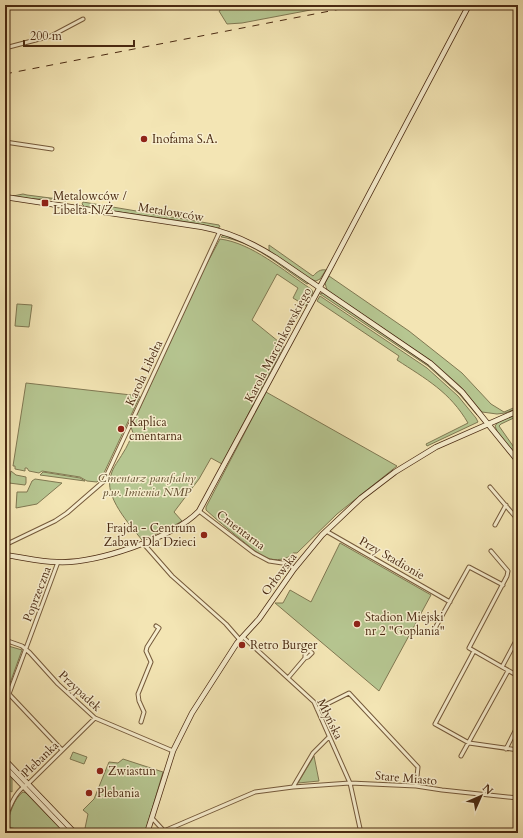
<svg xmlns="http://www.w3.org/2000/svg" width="523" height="838" viewBox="0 0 523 838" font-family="Cardo,serif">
<rect width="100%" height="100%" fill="#f3e5b4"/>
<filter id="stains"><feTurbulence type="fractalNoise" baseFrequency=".005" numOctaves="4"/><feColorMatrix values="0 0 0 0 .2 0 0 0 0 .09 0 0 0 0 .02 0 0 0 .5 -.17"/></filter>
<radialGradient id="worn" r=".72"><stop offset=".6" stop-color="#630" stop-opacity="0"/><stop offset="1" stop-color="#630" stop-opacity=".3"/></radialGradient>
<path fill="#b6c691" stroke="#807852" d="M228 5H337L242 23 227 24 219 11Z
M23 194 27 195 66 200V201L42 198 41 199H31L13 196Z
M83 202 219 225 220 227 217 228 194 223 85 207 82 204Z
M223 235C242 235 291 271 309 283L307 284C281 267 253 241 221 237Z
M220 239C252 243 284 271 311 289L313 292 306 306 293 298 298 288 277 274 252 320 284 346 222 464 211 458 199 479 174 512 182 521 168 529 142 540C130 525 103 496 111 475 113 467 119 460 123 453 127 447 130 440 133 433L131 427 205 267Z
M269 245 313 276C317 272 320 269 326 270L320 279 316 281 310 279 269 252Z
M329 276 409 331 462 373 491 404 504 412 518 406V408L505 413 497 414 482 412 461 387 434 363 327 290 325 283Z
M323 293 429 364 461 393 478 414 477 415 460 395 428 366 320 294Z
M320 296 427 368 458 396 476 418 478 422 427 446 426 444 468 423C450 392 426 379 397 360L399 356 317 301Z
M17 304 32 305 29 327 15 326Z
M26 383 140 396 103 475 97 482 87 481 80 477 42 471 39 473 29 471 27 468H25V471L15 469V466H13Z
M266 392 397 466 337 514 297 553H293C288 560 275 561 267 558 257 554 248 545 239 538 228 529 217 520 206 510V507Z
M518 413V416L501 424 499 426 518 453V457L497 431 495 426 498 422Z
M11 471 16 475 26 477V483L25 485 9 483Z
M43 472 80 478 85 481 40 475Z
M35 479 62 483 37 504 16 508 17 492H27L32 481Z
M340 543 431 595 379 691 275 603H283L290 590 311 602Z
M5 645 22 650 5 697Z
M73 752 87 757 84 764 70 759Z
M314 756 319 781 298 783Z
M123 759 163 772 145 833H84L88 814 83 810 94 799 109 762 118 763Z
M5 770 12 777V792L5 788Z
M23 792 26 793 65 833H29L6 826C10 815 13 799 23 792Z"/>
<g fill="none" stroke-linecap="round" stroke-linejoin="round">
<g stroke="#74593a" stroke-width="5">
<path id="street" d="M5 48 51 36 83 19
M5 142 52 149
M490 487 518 520
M199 511 254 553 269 561 289 564 294 569
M495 525 506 505
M326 531 450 602
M143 543 172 576 226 624 240 640
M5 545 55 521 67 513 104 481 220 231
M491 551 508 571 507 576 469 648 518 676
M434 630 469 567 503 585
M243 637 314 702 350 783 361 833
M5 640 22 646 30 653 58 684 95 718 173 751
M474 651 435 724 469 743 518 750
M502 667 518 637
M288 678 305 658 308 657 312 653 309 650 305 655V658
M9 694 62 750
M5 699 9 694 58 562
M317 709 349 693 418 767 416 786
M141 722 144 712 139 701 138 694 151 662 146 651 147 647 159 628 156 626
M506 749 518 725
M461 756 508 671
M293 787 313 753 329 737
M5 818C11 805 15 791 28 784L95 718
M152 818 164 831 255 792 293 787 350 783 416 786 442 790 518 798
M5 830 14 833"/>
</g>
<g stroke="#4a2a12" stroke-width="6">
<path id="secondary" d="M5 197 202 227C229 232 253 243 276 258L430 363 462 392 518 461
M5 555C22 557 39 562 57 562 95 564 173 538 199 511L328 272 469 5
M5 760 75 833
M5 767 68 833
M147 833 173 751 192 713 237 643 259 619 294 569 322 535 361 498 395 472 436 447 518 411"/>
</g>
<use href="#street" stroke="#f7eece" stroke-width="3"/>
<use href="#secondary" stroke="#f7eece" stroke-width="4.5"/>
<path stroke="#4a2a12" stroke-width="1" stroke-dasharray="7 7" stroke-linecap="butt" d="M5 74 361 5"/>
</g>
<g fill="#8f2418" stroke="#f7eece" stroke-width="1.5">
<circle cx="144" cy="139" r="4"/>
<rect x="41" y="199" width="8" height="8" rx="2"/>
<circle cx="121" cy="429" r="4"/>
<circle cx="204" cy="535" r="4"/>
<circle cx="357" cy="624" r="4"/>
<circle cx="242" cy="645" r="4"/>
<circle cx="100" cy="771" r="4"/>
<circle cx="89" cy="793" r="4"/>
</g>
<g text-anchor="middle" stroke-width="3" stroke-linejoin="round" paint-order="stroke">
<g font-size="12" fill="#4a2a12" stroke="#f7eece" text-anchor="start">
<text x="152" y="143">Inofama S.A.</text>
<text x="53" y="200">Metalowców /<tspan x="53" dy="14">Libelta N/Ż</tspan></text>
<text x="129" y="426">Kaplica<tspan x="129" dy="14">cmentarna</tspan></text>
<text x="196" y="532" text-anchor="end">Frajda - Centrum<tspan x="196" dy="14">Zabaw Dla Dzieci</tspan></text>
<text x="365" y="621">Stadion Miejski<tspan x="365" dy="14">nr 2 "Goplania"</tspan></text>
<text x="250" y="649">Retro Burger</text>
<text x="108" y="775">Zwiastun</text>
<text x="97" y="797">Plebania</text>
</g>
<g font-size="12" fill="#4a2a12" stroke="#f7eece">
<text transform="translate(171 212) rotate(9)" y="4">Metalowców</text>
<text transform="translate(278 345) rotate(-62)" y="4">Karola Marcinkowskiego</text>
<text transform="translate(144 373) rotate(-65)" y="4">Karola Libelta</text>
<text transform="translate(241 530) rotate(37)" y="4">Cmentarna</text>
<text transform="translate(392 558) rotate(30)" y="4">Przy Stadionie</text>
<text transform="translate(279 574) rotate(-53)" y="4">Orłowska</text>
<text transform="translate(37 594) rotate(-69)" y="4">Poprzeczna</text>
<text transform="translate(80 691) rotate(43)" y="4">Przypadek</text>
<text transform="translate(330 719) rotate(64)" y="4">Młyńska</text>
<text transform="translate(40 759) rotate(-44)" y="4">Plebanka</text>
<text transform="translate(406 778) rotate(5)" y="4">Stare Miasto</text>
</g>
<g font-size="12" font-style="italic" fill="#655132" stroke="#f7eece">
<text x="147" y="482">Cmentarz parafialny<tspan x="147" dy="14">p.w. Imienia NMP</tspan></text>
</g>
</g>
<rect width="523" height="838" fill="none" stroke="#f3e5b4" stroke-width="20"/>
<rect x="6" y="6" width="511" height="826" fill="none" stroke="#4a2a12" stroke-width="2"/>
<rect x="10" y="10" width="503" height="818" fill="none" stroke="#4a2a12"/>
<g transform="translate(481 796) rotate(45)" stroke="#f7eece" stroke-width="3" paint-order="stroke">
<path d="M0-3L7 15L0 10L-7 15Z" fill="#4a2a12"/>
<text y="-6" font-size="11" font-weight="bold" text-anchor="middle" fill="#4a2a12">N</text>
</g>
<path d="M24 40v6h110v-6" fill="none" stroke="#4a2a12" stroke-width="2"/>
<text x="30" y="40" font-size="12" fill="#4a2a12" stroke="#f7eece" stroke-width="3" paint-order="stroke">200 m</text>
<rect width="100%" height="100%" filter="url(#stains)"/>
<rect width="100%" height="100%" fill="url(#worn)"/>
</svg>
